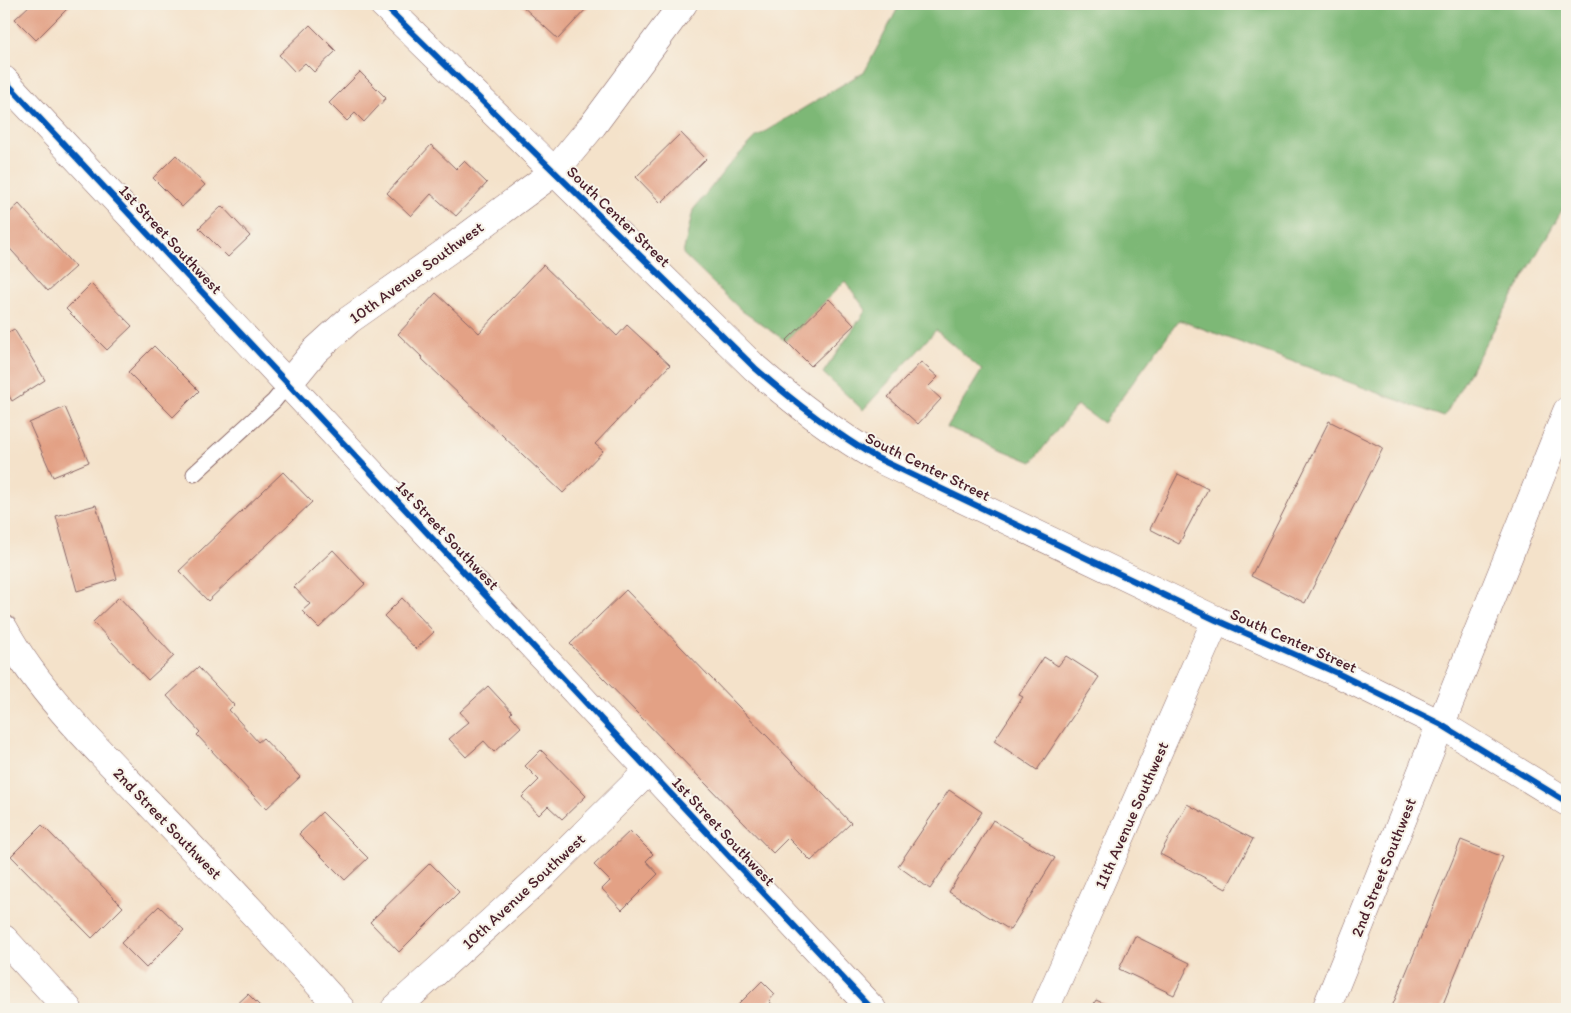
<svg xmlns="http://www.w3.org/2000/svg" width="1571" height="1013" viewBox="0 0 1571 1013" font-family="Itim,sans-serif">
<rect width="100%" height="100%" fill="#f7f3e8"/>
<filter id="ink" filterUnits="userSpaceOnUse"><feTurbulence type="fractalNoise" baseFrequency=".02" numOctaves="2"/><feDisplacementMap in="SourceGraphic" scale="10" xChannelSelector="R" yChannelSelector="G"/><feConvolveMatrix kernelMatrix="1 2 1 2 8 2 1 2 1" color-interpolation-filters="sRGB"/></filter>
<filter id="wash" filterUnits="userSpaceOnUse"><feTurbulence type="fractalNoise" baseFrequency=".0096" numOctaves="4" result="noise"/><feDisplacementMap in="SourceGraphic" scale="20" xChannelSelector="R" yChannelSelector="G"/><feGaussianBlur stdDeviation="1.12" result="paint"/><feColorMatrix in="noise" values="0 0 0 0 0 0 0 0 0 0 0 0 0 0 0 0 0 1.4 0 .05"/><feComposite in="paint" operator="in"/></filter>
<g filter="url(#wash)">
<rect width="100%" height="100%" fill="#f4e2ca"/>
<path fill="#7db876" stroke="#646c50" d="M900 4H1567V201L1444 417 1179 320 1103 423 1077 405 1032 462 947 427 982 370 936 330 863 410 823 373 866 310 845 281 786 341 742 311 683 254 693 210 728 166 756 137 865 71Z"/>
<g id="blocks">
<path fill="#e3a185" d="M31 4H72L36 40 15 19Z
M520 4H585L588 7 558 39Z
M310 25 336 51 314 72 305 63 295 72 279 55Z
M360 72 386 98 364 122 355 113 347 121 329 103Z
M681 133 706 159 661 203 636 177Z
M431 145 456 169 464 161 487 183 456 216 431 194 411 216 387 193Z
M176 155 205 185 182 207 153 178Z
M19 204 75 267 48 291 4 242V218Z
M222 206 250 236 228 257 199 228Z
M543 265 617 336 627 325 670 365 595 444 603 451 563 493 422 359 423 358 398 334 436 293 479 333Z
M91 284 132 326 107 350 66 309Z
M829 299 854 325 811 366 786 341Z
M14 329 45 380 12 401 4 387V335Z
M154 346 199 391 173 417 128 372Z
M921 362 938 377 928 387 941 399 918 424 888 397Z
M65 407 89 462 53 477 29 423Z
M1329 421 1383 448 1305 603 1251 576Z
M283 472 312 502 208 601 179 571Z
M1178 474 1208 489 1179 544 1150 529Z
M96 505 117 579 77 591 56 516Z
M333 550 365 584 319 628 302 611 310 604 294 587Z
M626 590 851 823 811 861 788 838 773 853 570 644Z
M119 597 174 656 148 680 93 622Z
M402 598 434 632 416 649 384 616Z
M1066 656 1099 677 1037 770 994 741 1023 697 1019 695 1044 657 1058 666Z
M198 667 234 705 229 710 258 742 263 738 300 777 266 809 197 735 200 732 167 696Z
M488 686 512 712 510 714 521 727 494 752 484 741 466 757 449 739 469 722 460 712Z
M541 750 586 796 562 819 548 806 539 815 522 797 539 780 525 766Z
M949 790 982 812 930 889 898 866Z
M1187 804 1253 839 1226 889 1160 854Z
M322 812 368 858 345 880 299 834Z
M993 820 1055 858 1010 930 949 892Z
M42 825 123 907 92 938 11 856Z
M630 831 653 854 646 861 658 874 622 910 602 889 610 881 594 865Z
M1461 840 1503 857 1441 1009H1391Z
M430 863 459 892 399 952 370 922Z
M159 906 184 930 146 968 121 943Z
M1135 936 1190 963 1174 995 1119 969Z
M762 981 775 994 769 1001 777 1009H734Z
M248 994 263 1009H232Z
M1096 1000 1116 1009H1091Z"/>
</g>
</g>
<g filter="url(#ink)">
<use href="#blocks" fill-opacity="0" stroke="#866363" stroke-width="1"/>
<g fill="none" stroke-linecap="round" stroke-linejoin="round">
<g stroke="#866363" stroke-width="17">
<path id="service" d="M194 474 274 401 288 384"/>
</g>
<g stroke="#866363" stroke-width="29">
<path id="minor" d="M4 80 872 1009
M288 384 315 351 349 320 453 247 554 172 593 125 683 4
M4 629C38 692 100 752 150 804 214 871 279 939 341 1009
M4 939 68 1009
M395 1009 543 875 649 770
M1045 1009 1216 620"/>
</g>
<g stroke="#866363" stroke-width="29">
<path id="tertiary" d="M383 4 755 368C794 402 833 432 877 458L1216 620 1337 673 1440 724 1567 802"/>
</g>
<g stroke="#866363" stroke-width="29">
<path id="primary" d="M1326 1009 1567 411"/>
</g>
<use href="#service" stroke="#fff" stroke-width="15"/>
<use href="#minor" stroke="#fff" stroke-width="28"/>
<use href="#tertiary" stroke="#fff" stroke-width="28"/>
<use href="#primary" stroke="#fff" stroke-width="28"/>
<g stroke="#f7f3e8" stroke-width="9">
<path id="cycleway" d="M383 4 755 368C794 402 833 432 877 458L1216 620 1337 673 1440 724 1567 802
M4 80 872 1009"/>
</g>
<use href="#cycleway" stroke="#0057b8" stroke-width="6"/>
</g>
</g>
<g text-anchor="middle" stroke-width="4" stroke-linejoin="round" paint-order="stroke">
<g font-size="16" fill="#4a1f2b" stroke="#f7f3e8">
<text transform="translate(619 216) rotate(44)" y="6">South Center Street</text>
<text transform="translate(171 239) rotate(47)" y="6">1st Street Southwest</text>
<text transform="translate(416 272) rotate(-36)" y="6">10th Avenue Southwest</text>
<text transform="translate(928 466) rotate(26)" y="6">South Center Street</text>
<text transform="translate(448 535) rotate(47)" y="6">1st Street Southwest</text>
<text transform="translate(1294 640) rotate(24)" y="6">South Center Street</text>
<text transform="translate(1131 815) rotate(-66)" y="6">11th Avenue Southwest</text>
<text transform="translate(168 823) rotate(46)" y="6">2nd Street Southwest</text>
<text transform="translate(724 831) rotate(47)" y="6">1st Street Southwest</text>
<text transform="translate(1383 867) rotate(-68)" y="6">2nd Street Southwest</text>
<text transform="translate(523 891) rotate(-43)" y="6">10th Avenue Southwest</text>
</g>
</g>
<rect width="1571" height="1013" fill="none" stroke="#f7f3e8" stroke-width="20"/>
</svg>
